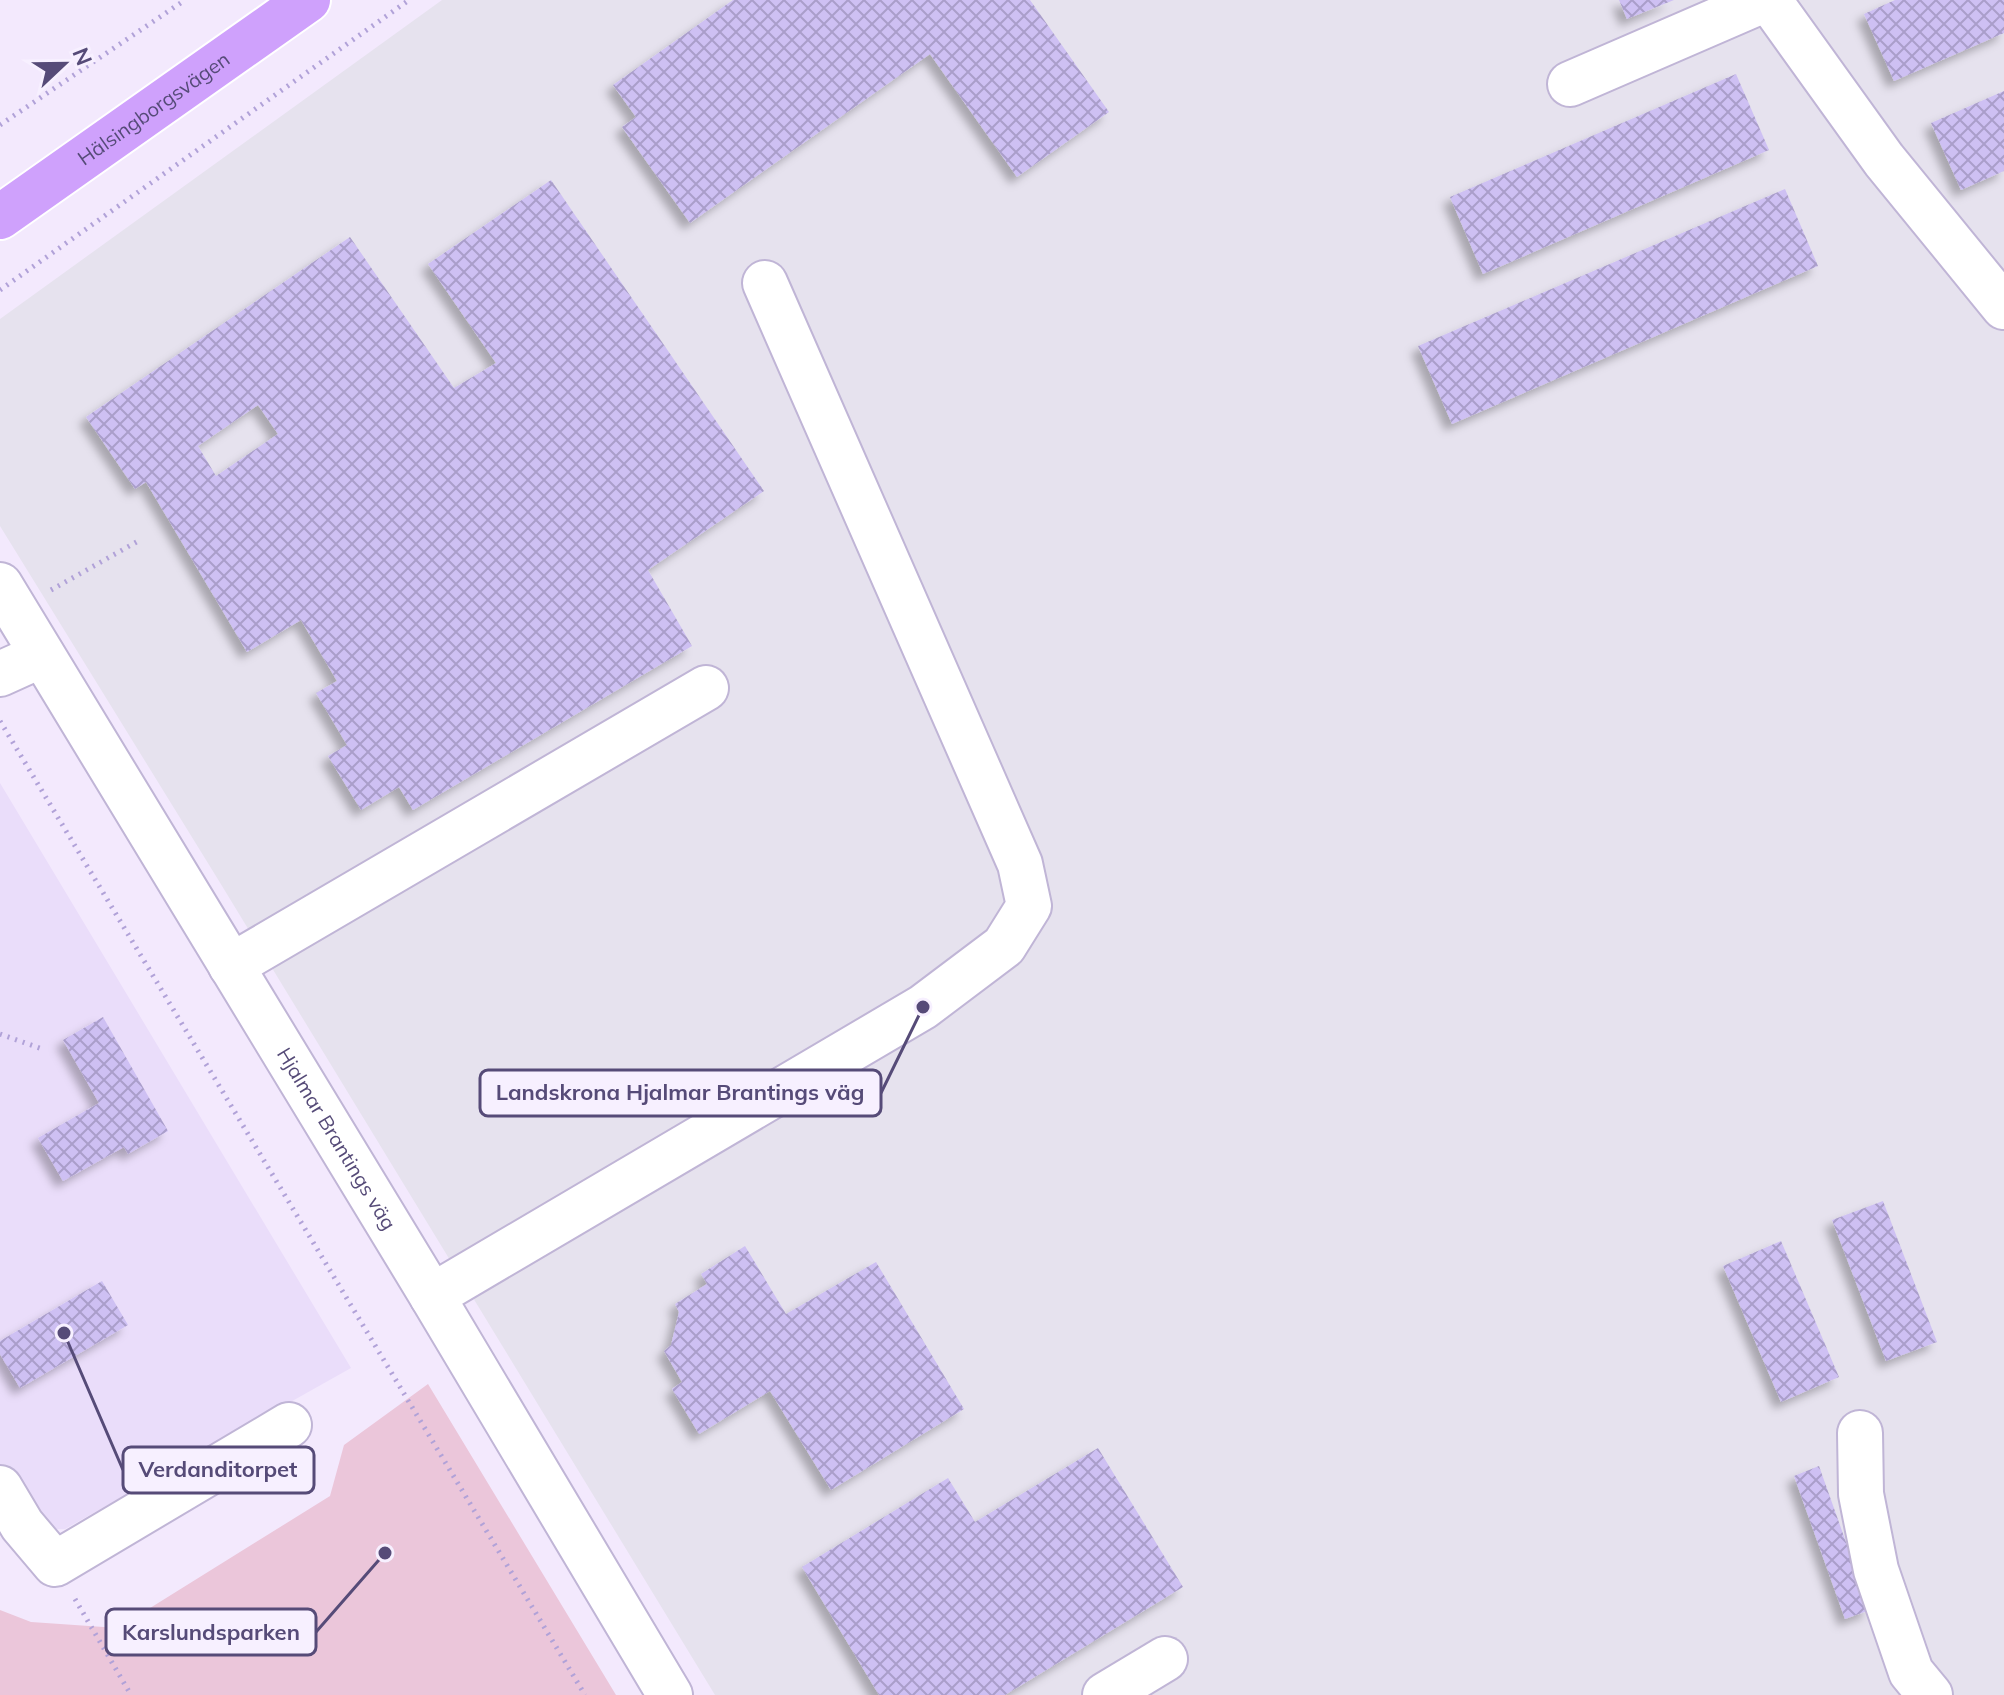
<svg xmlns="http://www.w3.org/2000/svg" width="2004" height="1695" viewBox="0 0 2004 1695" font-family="Mulish,sans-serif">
<defs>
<pattern id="building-cross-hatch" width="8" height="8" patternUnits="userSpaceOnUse" patternTransform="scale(2)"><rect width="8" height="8" fill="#cec0f3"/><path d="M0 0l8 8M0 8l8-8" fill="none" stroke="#aa9eca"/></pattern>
<filter id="shadow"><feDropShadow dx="-7" dy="7" stdDeviation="4" flood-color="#0004"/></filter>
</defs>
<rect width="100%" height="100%" fill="#f3e9fd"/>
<path fill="#eaddfa" d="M0 783 351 1368 65 1529 0 1530Z"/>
<path fill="#e6e2ee" d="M442 0H2004V1695H715L219 881 0 526V319Z"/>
<path fill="#ebc6da" d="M428 1384 616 1695H0V1610L31 1622 118 1628 330 1496 344 1445Z"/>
<path fill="url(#building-cross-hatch)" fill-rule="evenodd" filter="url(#shadow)" d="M733 0H1030L1109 112 1017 177 930 54 690 223 622 127 636 117 613 85Z
M1619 0H1674L1627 19Z
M1895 0H2004V33L1894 81 1864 14Z
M1736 74 1769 150 1483 274 1450 197Z
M2004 91V171L1961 190 1931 123Z
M551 180 764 491 648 570 692 646 413 810 399 787 361 810 328 756 347 745 316 693 337 681 301 620 247 652 146 482 135 489 86 417 350 237 454 388 496 363 428 264ZM258 405 278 434 216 476 198 446Z
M1785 189 1818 266 1452 424 1418 346Z
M103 1017 168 1131 128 1154 124 1147 63 1181 38 1138 99 1103 63 1040Z
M1883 1201 1937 1342 1886 1361 1832 1220Z
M1781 1241 1839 1377 1781 1402 1723 1266Z
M745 1246 786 1314 876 1262 964 1409 831 1490 770 1391 699 1434 672 1389 682 1382 664 1351 671 1345 679 1312 675 1304 707 1284 701 1274Z
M102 1281 128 1325 20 1388 0 1354V1341Z
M1098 1448 1183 1587 1005 1695H879L802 1567 948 1478 975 1522Z
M1819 1466 1870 1610 1845 1619 1794 1476Z"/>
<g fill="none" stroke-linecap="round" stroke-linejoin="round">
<g stroke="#c0b5d6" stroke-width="48">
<g id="minor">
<path d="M1769 0 1884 160 2004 307"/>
<path d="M1570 84 1764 0"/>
<path id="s1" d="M0 585 432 1296 670 1695"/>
<path d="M0 674 42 655"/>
<path d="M231 966 706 688"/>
<path d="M432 1296 923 1007 1004 946 1029 906 1020 864 765 283"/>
<path d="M1860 1433 1861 1494 1876 1570 1911 1672 1930 1695"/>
<path d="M0 1488 22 1525 55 1564 289 1425"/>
<path d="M1105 1695 1165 1659"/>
</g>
</g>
<g stroke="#fff" stroke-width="48">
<g id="major">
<path id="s2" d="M0 217 308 0"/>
</g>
</g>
<path stroke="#b1a2d8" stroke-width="5" stroke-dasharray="2 6" stroke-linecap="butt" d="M0 125 185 0
M0 290 409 0
M51 590 140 540
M0 721 585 1695
M0 1034 45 1050
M75 1599 131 1695"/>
<use href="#minor" stroke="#fff" stroke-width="44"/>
<use href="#major" stroke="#cfa1fc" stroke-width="44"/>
</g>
<g text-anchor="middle" stroke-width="6" stroke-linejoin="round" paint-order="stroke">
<g font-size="20" fill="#564b78" stroke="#f7f0ff">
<text dy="7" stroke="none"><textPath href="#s2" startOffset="188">Hälsingborgsvägen</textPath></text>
<text dy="7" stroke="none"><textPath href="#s1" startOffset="648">Hjalmar Brantings väg</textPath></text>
</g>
</g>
<path fill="none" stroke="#564b78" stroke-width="3" d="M923 1007L881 1093M64 1333L123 1470M385 1553L316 1632"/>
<g fill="#564b78" stroke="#f7f0ff" stroke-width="3">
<circle cx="923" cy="1007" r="8"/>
<circle cx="64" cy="1333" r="8"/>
<circle cx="385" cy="1553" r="8"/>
</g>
<g fill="#f7f0ff" stroke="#564b78" stroke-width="3">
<rect x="480" y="1070" width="401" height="46" rx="8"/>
<rect x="123" y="1447" width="191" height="46" rx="8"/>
<rect x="106" y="1609" width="210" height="46" rx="8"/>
</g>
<g font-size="22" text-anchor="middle" font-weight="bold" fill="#564b78">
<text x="680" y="1100">Landskrona Hjalmar Brantings väg</text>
<text x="218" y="1477">Verdanditorpet</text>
<text x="211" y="1640">Karslundsparken</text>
</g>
<g transform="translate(64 64) rotate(68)" stroke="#f7f0ff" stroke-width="6" paint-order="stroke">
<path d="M0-6L14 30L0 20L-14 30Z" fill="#564b78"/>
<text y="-12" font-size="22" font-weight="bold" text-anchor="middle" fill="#564b78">N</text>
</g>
</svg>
